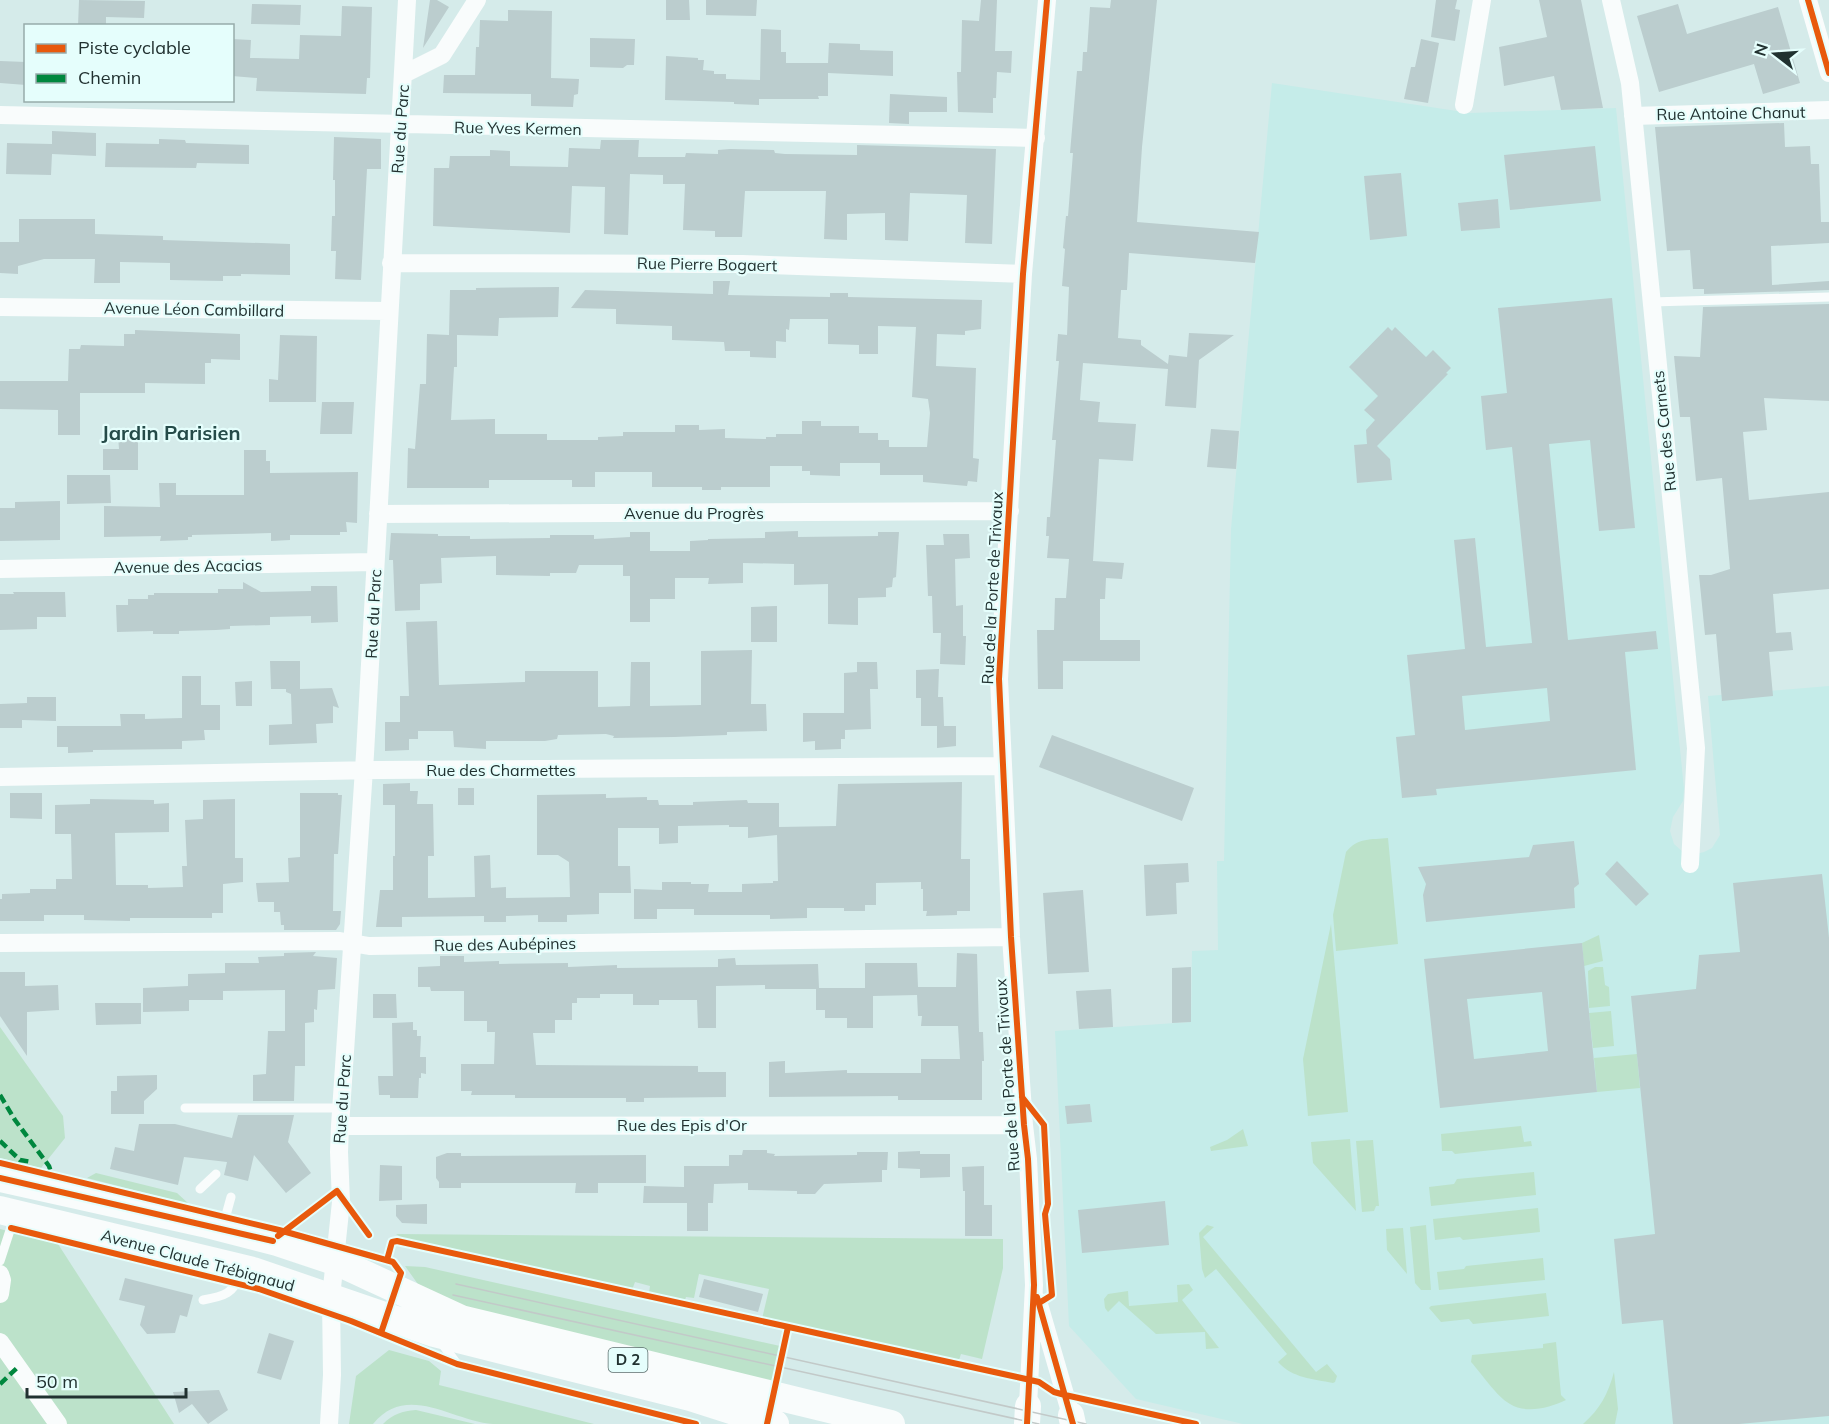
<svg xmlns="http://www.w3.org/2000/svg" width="1829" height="1424" viewBox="0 0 1829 1424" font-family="Mulish,sans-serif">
<rect width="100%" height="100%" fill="#d5ebea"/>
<path fill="#c5ece9" d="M1272 83 1470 113 1616 108 1684 789 1683 801 1673 817 1670 831 1674 844 1683 852 1696 854 1704 852 1712 848 1720 835 1708 696 1829 686V1424H1243L1136 1399 1069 1326 1055 1031 1191 1022 1192 951 1218 950 1217 861H1224L1231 529Z"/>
<path fill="#bce2ca" d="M1388 838 1398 944 1336 951 1333 915 1346 852C1358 837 1371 840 1388 838Z
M1331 924 1348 1112 1308 1116 1303 1059Z
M1599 935 1603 961 1584 966 1582 943Z
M1595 967H1603L1605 985 1609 987 1610 1006 1589 1008 1588 971Z
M1611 1011 1614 1046 1593 1048 1589 1013Z
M0 1027 63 1116 65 1138 41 1168 0 1158Z
M1637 1054 1640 1088 1597 1092 1594 1058Z
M1521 1126 1524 1142 1531 1141 1532 1146 1455 1154 1452 1151H1442L1441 1134Z
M1243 1129 1248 1146 1211 1151 1210 1147 1227 1140Z
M1350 1139 1356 1211 1313 1163 1311 1142Z
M1373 1140 1379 1206H1376L1374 1211 1362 1212 1356 1141Z
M1534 1172 1536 1195 1431 1206 1429 1187 1454 1184 1457 1179Z
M96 1173 177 1193 189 1204 87 1178Z
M1538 1208 1540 1232 1463 1240 1460 1237 1435 1240 1433 1219Z
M1207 1225 1214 1227 1203 1237 1316 1372 1327 1364 1337 1376 1335 1382 1333 1383C1313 1379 1292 1378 1278 1362L1287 1354 1216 1269 1205 1278 1202 1269 1199 1233Z
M1426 1225 1431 1290H1421L1415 1283 1410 1227Z
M1403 1228 1407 1274 1387 1250 1386 1229Z
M0 1229 58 1244 174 1424H0Z
M396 1234 1003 1239V1268L982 1359 961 1354 959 1360 762 1319 769 1289 699 1274 694 1298 686 1297 685 1300 649 1293 650 1286 635 1282 632 1290 402 1238Z
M1543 1258 1545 1280 1439 1290 1437 1272 1464 1269 1466 1266Z
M405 1266 425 1267 780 1346 772 1386 474 1313 420 1287Z
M1189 1284 1193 1290 1182 1300 1219 1348 1206 1349 1205 1332 1156 1334 1119 1301 1108 1312 1105 1308 1104 1299 1108 1294 1128 1291 1129 1306 1178 1302 1177 1285Z
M1546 1293 1549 1316 1473 1324 1469 1319 1441 1322 1429 1308 1431 1306Z
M1556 1342 1561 1395 1566 1400C1550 1408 1525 1414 1510 1404 1496 1396 1482 1374 1471 1362L1472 1355 1543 1348V1344Z
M389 1350 429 1361 441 1371 439 1385 594 1424C561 1424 526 1424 493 1424 452 1421 407 1382 373 1424H349L356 1376Z
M1614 1372 1618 1409 1615 1424H1583C1600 1409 1608 1394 1614 1372Z
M416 1410 475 1424H383C393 1414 402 1411 416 1410Z"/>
<path fill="#bbcdce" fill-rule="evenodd" d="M79 0 145 1 144 18 106 17V26H78Z
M430 0H437L449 7 423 48Z
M666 0H689L690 20H666Z
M706 0H757L756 16 706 15Z
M981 0H997L995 51H1012L1011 73 997 72 996 98H993V113L958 112 957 72H961L962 20 979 21Z
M1111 0H1157L1142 147 1137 222 1259 232 1255 263 1129 253 1127 290H1121L1118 338 1141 340V345L1168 364 1169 355 1187 357 1189 333 1234 335 1199 360 1196 408 1165 406 1168 369 1083 363 1080 400 1100 402 1098 422 1136 424 1133 461 1099 459 1093 561 1124 563 1122 579 1106 578 1105 599H1100V640H1140V661H1063V689H1038L1037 630H1054L1055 598H1066L1069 559 1047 558 1049 536H1046L1047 517H1050L1056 440H1052L1059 361H1056L1058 334 1067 335 1069 287 1062 286 1065 249 1063 248 1066 216H1068L1073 153H1070L1077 71H1082L1083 52H1087L1090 7 1110 8Z
M1436 0H1457L1455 9 1460 10 1455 41 1431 37Z
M1539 0H1581L1603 108 1561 110 1554 76 1504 86 1499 47 1547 37Z
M252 4 301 5 300 25 251 24Z
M1678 4 1687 34 1778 7 1800 83 1763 94 1754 64 1659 92 1637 16Z
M342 6 372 7 370 78H367L366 94 256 91 257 78 232 76V39L251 40 250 58 299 59 300 35 341 36Z
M508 10 552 11 551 78 579 79 578 94 574 95 573 107 531 106V94L443 93 444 75H475L476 47H479L480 20 508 21Z
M761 29 781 30V52H786V63H828L829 43 860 44V50L893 51V76L828 73V96H818L819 99H759V105L734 104V102L665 100 666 56 698 58V60H704L703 70 714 71V74H726V79L760 80Z
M590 38 635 39 634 65H627L623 68 590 67Z
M1421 39 1439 43 1428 103 1404 99 1411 67H1415Z
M0 61 26 62V85L0 83Z
M890 94 947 97V112H909V124L889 123Z
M1784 123 1785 147 1810 146 1811 164H1819L1821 222H1829V243L1771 246 1772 285 1829 281V290L1704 294V289H1693L1690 250 1667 251 1655 127Z
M52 131 96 133V156L52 154 51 175 6 174 7 143 52 144Z
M334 137 381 139V169H367L361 280 335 279 336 251H331L332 216H335V180H333Z
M159 139 185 140 186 143 249 145V164L197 163 196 168 105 167 106 143 159 144Z
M601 140H639L638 157H685L686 153 718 154V150L730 149 774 150 775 153 785 154 857 155V145L996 149 992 244 965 243 967 195 941 194 910 193 908 241 885 240V213L847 214V240L824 239 826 191H745L742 237H715V231L683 230 685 184H663V175L630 174 628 235 604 234 605 187 572 186 570 233 433 226 434 168H449L450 156H490V150L510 151V166L568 167 569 148 600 149Z
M1595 146 1601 201 1510 210 1504 155Z
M1401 173 1407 236 1370 240 1364 176Z
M1498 199 1500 228 1461 231 1458 203Z
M19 219H95V234L163 236V240L290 244V275L241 274V276H223V281L170 280V263L120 262V283H94L95 259H44L18 266V274L0 273V242H19Z
M713 281H730L728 295 830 297V293H848V297L982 300 981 329 965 331V335L937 334 936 366 976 368 973 458 979 459 977 482 968 481 967 486 923 482V475H880V463H840V476L810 475V471H802V466H770V487H721V490H702V487H652V472H595V487H572V480H489V488H407L408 448 415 449 420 384H426L427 334 449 335 450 290H476V288L559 287 558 317 499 318 498 336 457 335V367H454L451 420 495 419V434H547V440H598V437L623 436V432H675V425H699V430L725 429V438L766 439V437H776V434H802V421H821V426H859V433H878V440H889V447H927L930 413 928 399 912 397 916 327 878 326V354H859V345L828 344V319H790L789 330 786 329V342L776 341V358L750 357V351H725L724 342 672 340V326L616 324V309L571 308 585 290 713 294Z
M1612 298 1635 528 1599 531 1590 440 1549 444 1568 640 1656 631 1658 649 1625 652 1636 770 1436 789 1437 795 1402 798 1396 737 1415 735 1407 655 1465 649 1454 540 1475 538 1486 647 1532 643 1512 447 1486 450 1481 396 1507 393 1498 308ZM1547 688 1550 721 1465 730 1462 696Z
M1829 304V401L1764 398 1767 430 1743 432 1749 500 1829 492V589L1773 594 1776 633 1791 632 1793 650 1769 652 1773 696 1722 701 1716 634 1705 635 1699 575H1711L1730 569 1722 478 1696 481 1690 417H1680L1674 356 1700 357 1703 307Z
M1388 327 1392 331 1395 327 1426 357 1433 350 1451 368 1446 373 1448 374 1377 446 1390 459 1392 480 1357 483 1354 445 1367 444 1366 430 1375 420 1364 410 1378 396 1349 367Z
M135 330 240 334V360L211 359V363H205V384L145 383V393H80V435H58V410L0 409V381H68L69 349H80L81 345 124 346V334H135Z
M280 335 317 336 316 402H269V379L278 380Z
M322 402H354L352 434H320Z
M1211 429 1239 431 1236 469 1207 467Z
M118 435H138V470H103V449H119Z
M244 450H266V461H270V473L358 472 357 523 346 522 347 532H340V535H290V540L271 541V533L192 535V537H188V540L160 541 161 536 104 537V506L160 507 159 483H176V495H244Z
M67 475H110L111 503 67 504Z
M60 501V540L0 541V508H15V502Z
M798 531V537L878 536V532H899L896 577 893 578 892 587 886 588V597L858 598V625L828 624V584L794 585V564L743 563V583L708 584 709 578H675V599H650V622H630V576H623V565H579L576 573H550V576L496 575V556L441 558 442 583 420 584V610L395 611 393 560H389L391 533 438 534V536H470V539L550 538V535H594V539L630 537V532H650V551H690V541L708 540V539L765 538V532Z
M943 534H969L970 558 955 559 956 606 963 605V636H966L965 665 940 664 941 633H933L932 596H928L926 545H944Z
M243 582 261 592 311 591V586H337L338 622 311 623V616L270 617V625L230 626V629L216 630 179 631V634H153V631L117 632 116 605H128V599H148V595H154V593H218V589H243Z
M13 592H65L66 617H37V629L0 630V594H14Z
M777 606V642H751V607Z
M437 621 439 685 525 682V671H598V707L630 706 631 662H650V706L701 705V651L752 650 751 704H766L767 731 727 732V735L674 737 613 738 614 736 606 734 558 735 557 739 545 741H486V749L454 747 453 731H418V739H409V750L385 751V722H400V696H409L406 622Z
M270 661H300V689L332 688 339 708 333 706V723L316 724 317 743 269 745V725L292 724 291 694 286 692V689H271Z
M857 662H877L878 689H870L871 729 845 730V739H841V749L815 750V741L803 742V713H844V673L857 672Z
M939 669 938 697H943L944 726H921V698H916V670Z
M182 676H201V705H220V730H204L205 740 182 741V749L93 750V752L68 753V747H57V726H121L120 714H145V719L182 718Z
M252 681V706H236L235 682Z
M27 697H56V721L22 720V728H0V704L27 703Z
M937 726H956V746L937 748Z
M1052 735 1194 788 1182 821 1039 767Z
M962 782 961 859H970V911H957V915L926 916 927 911H923V889H921V882L876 883V905H865V911H844V908H807V918L770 919V915H694V909H657V919H634V889L662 890V882H691V884H709L708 892H742V884L773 883V881H778L777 835 748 838V827H729V825L678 826V843L659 844V828H618V866H630L631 893H599V914L567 915V922H538V915L506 916V922H484V916L402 917V927H376L380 890H393V856H395V805H383V784L410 783V791H418L417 804H433L434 856H428V898L475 897 474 856 490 855 491 888 506 887V898L570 897 569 862 558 855H537V795L606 794V798L647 797V800H658L659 805H693V802L747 800 748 803H779V827L836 826 838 784Z
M458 788H474V805H458Z
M10 793H42V819L10 818Z
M300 793H338V795H342L338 854H334L333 911H341L340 924 336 930H284V925H281L280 912H274V902H258L256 883 289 882 288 858 300 857Z
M90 799 154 800V804L169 803V832L115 833 116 885H148V888L183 887 182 866H187L185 820 203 819V800L235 799V858H243V882L223 884V913H212V918H130V921L84 920V915H44V921H0V899H2V894L30 893V889H56V879H72L71 834H55V805L90 804Z
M1574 841 1579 884 1574 888 1575 908 1426 922 1423 895 1426 884 1418 867 1529 857 1533 845Z
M1617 861 1649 894 1636 906 1605 874Z
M1188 863 1189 882 1176 883 1177 914 1146 916 1144 865Z
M1822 874 1829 938V1416L1739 1424H1673L1663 1320 1622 1324 1614 1239 1655 1234 1631 996 1696 989 1699 955 1740 952 1733 883Z
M1083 890 1089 972 1048 974 1043 893Z
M1582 943 1597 1092 1440 1108 1424 959ZM1542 992 1548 1051 1474 1059 1467 999Z
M316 952 313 956 337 958 335 989 318 990 317 1010 314 1009V1022L305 1023V1066H295L294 1101H253V1075L266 1074 268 1031H285V990L223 991V1000H189V1011L143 1012V988L188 986V974L225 973V963H259L258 957 284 956V953Z
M957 953 977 954 979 1032H983L984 1061H982V1100H898V1096L769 1097V1062L785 1061V1073L847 1070V1073H921V1059H960L958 1026H921L922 1016H918L917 995 873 996V1028H847V1018H825V1010H816V989H765V985L716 986V1028H698L697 1000H659V1005H633V994H600V998H577V1003H572V1020H555V1033H533L536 1065 698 1066V1072H726V1097L644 1098V1102H626V1098H515V1095H471L472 1091H461V1064H494L495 1032H487V1021H464V991H431L430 987H418V967L440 966V956H464V962L499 961V964L568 963V967L617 965V968L718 967V959L735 958 736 965 818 964 819 988H865V963H917L918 987H956Z
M1191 967V1022L1172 1023V968Z
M0 972H25V986L58 985 59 1010 27 1012V1056L0 1016Z
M1111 989 1113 1027 1079 1029 1076 991Z
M373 994H396L397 1018H373Z
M95 1003H141V1024L96 1025Z
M413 1022V1030H417V1036H421L420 1057H426V1074L421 1073V1078H419L418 1098H390V1095H379L378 1076H393L392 1023Z
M157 1075V1089L144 1101V1114H111V1091H117V1076Z
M1090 1104 1092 1122 1067 1124 1065 1106Z
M238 1115H294L288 1142 311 1173 286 1193 254 1155 248 1181 224 1175 227 1162 184 1157 178 1185 110 1169 115 1147 134 1151 139 1124H175L232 1138Z
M743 1150H767V1153L775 1154 774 1156 857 1155V1152H888L887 1170H882V1182L824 1184 815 1194H797V1191L748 1190V1183L714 1184 713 1203H708V1231H687V1203H643L644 1186 684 1187V1166H729V1155H742Z
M920 1151V1158V1154H950V1177L920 1178V1169L898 1168V1152Z
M447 1153H461V1156L646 1155V1183H598V1193H575L576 1183H461V1188H439V1182L436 1178V1157Z
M380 1165 402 1166V1200L379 1201Z
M984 1166V1205H992V1236H965V1191H963L962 1167Z
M1165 1201 1169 1245 1082 1253 1078 1210Z
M427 1204V1224L402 1223 396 1216V1205Z
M125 1278 193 1295 187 1317 180 1315 175 1333 147 1334 140 1325 145 1306 119 1300Z
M704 1279 763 1294 758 1312 699 1297Z
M269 1333 294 1341 281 1380 257 1373Z
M219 1390 228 1410 208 1424 192 1404 179 1413 173 1392Z"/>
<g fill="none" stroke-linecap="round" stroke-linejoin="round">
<path stroke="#f9fcfc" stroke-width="9" d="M1651 302 1829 297
M185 1108H341
M200 1189 216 1174
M223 1226 231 1197
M0 1261 14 1218
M203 1300C225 1296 233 1294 242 1272
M441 1342 457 1364 696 1424"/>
<path stroke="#f9fcfc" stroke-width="18" d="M1611 0 1630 83 1696 748 1690 864
M1808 0 1829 73
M404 74 442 55 477 0
M1464 105 1482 0
M0 115 1036 138
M1633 116 1829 110
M391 263 742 264 1023 274
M0 307 388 311
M378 514 1010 511
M0 569 375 562
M0 777 378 770 1002 766
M0 943 340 941 369 946 1011 937
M340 1126 1024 1125
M0 1274 2 1280 0 1294
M1038 1301 1071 1415
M0 1342 58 1424
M1028 1406 1034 1285 1028 1159 1024 1125 1011 937 999 679 1023 274 1047 0
M329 1424 332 1375 331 1297 341 1202 339 1152 340 1126 365 754 407 0"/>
<path stroke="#f9fcfc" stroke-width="26" d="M1071 1415 1073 1424
M1027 1424 1028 1406"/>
<path stroke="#f9fcfc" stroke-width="28" d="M0 1178 203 1223 277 1242 340 1263 461 1319 891 1424
M0 1210 253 1271 434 1333 690 1397 775 1424"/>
<path stroke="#c2c9c8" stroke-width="1.5" d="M456 1284 1086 1424
M453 1295 1039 1424"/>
<path stroke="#00873e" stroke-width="4.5" stroke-dasharray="9 4.5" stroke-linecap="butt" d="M0 1095 15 1120 49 1166 52 1175 49 1174
M0 1141 20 1160 32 1162
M0 1384 19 1366"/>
<g stroke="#e5fefc" stroke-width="10">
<path id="cycleway" d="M1808 0 1829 73
M1022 1097 1044 1125 1048 1204 1045 1214 1052 1295 1039 1303
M0 1163 279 1230 393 1262 401 1273 381 1333
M0 1178 273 1241
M11 1228 259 1289 351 1321 457 1364 696 1424
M278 1236 337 1191 369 1235
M387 1260 392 1242 397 1241 1017 1377 1039 1382 1054 1392 1065 1395 1196 1424
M1037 1297 1073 1424
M767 1424 788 1327
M1027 1424 1034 1285 1028 1159 1024 1125 1011 937 999 679 1023 274 1047 0"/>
</g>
<use href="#cycleway" stroke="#e8590c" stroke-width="6"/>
</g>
<g text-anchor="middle" stroke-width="4.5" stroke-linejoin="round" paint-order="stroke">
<rect fill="#e5fefc" stroke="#5c6e6d" stroke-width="1.5" x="608.5" y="1348" width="39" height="24" rx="4.5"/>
<g font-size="15" font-weight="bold" fill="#213130">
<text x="628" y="1365">D 2</text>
</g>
<g font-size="16" fill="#213130" stroke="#e5fefc">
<text transform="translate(1731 113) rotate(-1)" y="6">Rue Antoine Chanut</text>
<text transform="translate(518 128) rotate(1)" y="6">Rue Yves Kermen</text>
<text transform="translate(400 129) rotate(-86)" y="6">Rue du Parc</text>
<text transform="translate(707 264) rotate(1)" y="6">Rue Pierre Bogaert</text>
<text transform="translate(194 309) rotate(1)" y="6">Avenue Léon Cambillard</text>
<text transform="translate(1664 431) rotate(-96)" y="6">Rue des Carnets</text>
<text x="694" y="519">Avenue du Progrès</text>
<text transform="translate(188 566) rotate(-1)" y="6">Avenue des Acacias</text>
<text transform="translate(992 588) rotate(-87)" y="6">Rue de la Porte de Trivaux</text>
<text transform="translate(373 614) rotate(-87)" y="6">Rue du Parc</text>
<text x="501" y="776">Rue des Charmettes</text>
<text transform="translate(505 944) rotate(-1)" y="6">Rue des Aubépines</text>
<text transform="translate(1007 1075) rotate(-94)" y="6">Rue de la Porte de Trivaux</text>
<text transform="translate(342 1099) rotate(-86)" y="6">Rue du Parc</text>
<text x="682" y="1131">Rue des Epis d'Or</text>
<text transform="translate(198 1260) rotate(15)" y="6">Avenue Claude Trébignaud</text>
</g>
<g font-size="20" font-weight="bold" fill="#254b49" stroke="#e5fefc">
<text x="171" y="440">Jardin Parisien</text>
</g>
</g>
<rect x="24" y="24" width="210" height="78" fill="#e5fefc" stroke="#97acaa" stroke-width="1.5"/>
<rect x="36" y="44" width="30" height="9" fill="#e8590c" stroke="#97acaa" stroke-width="1.5"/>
<text x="78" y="54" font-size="18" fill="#213130">Piste cyclable</text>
<rect x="36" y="74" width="30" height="9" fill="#00873e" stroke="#97acaa" stroke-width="1.5"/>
<text x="78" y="84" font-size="18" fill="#213130">Chemin</text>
<g transform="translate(1775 54) rotate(287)" stroke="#e5fefc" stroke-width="4.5" paint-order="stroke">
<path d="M0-4.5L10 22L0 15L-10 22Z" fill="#213130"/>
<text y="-9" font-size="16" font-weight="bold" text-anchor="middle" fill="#213130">N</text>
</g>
<path d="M27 1388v9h159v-9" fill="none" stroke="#213130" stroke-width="3"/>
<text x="36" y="1388" font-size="18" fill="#213130" stroke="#e5fefc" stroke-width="4.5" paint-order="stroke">50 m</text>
</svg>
